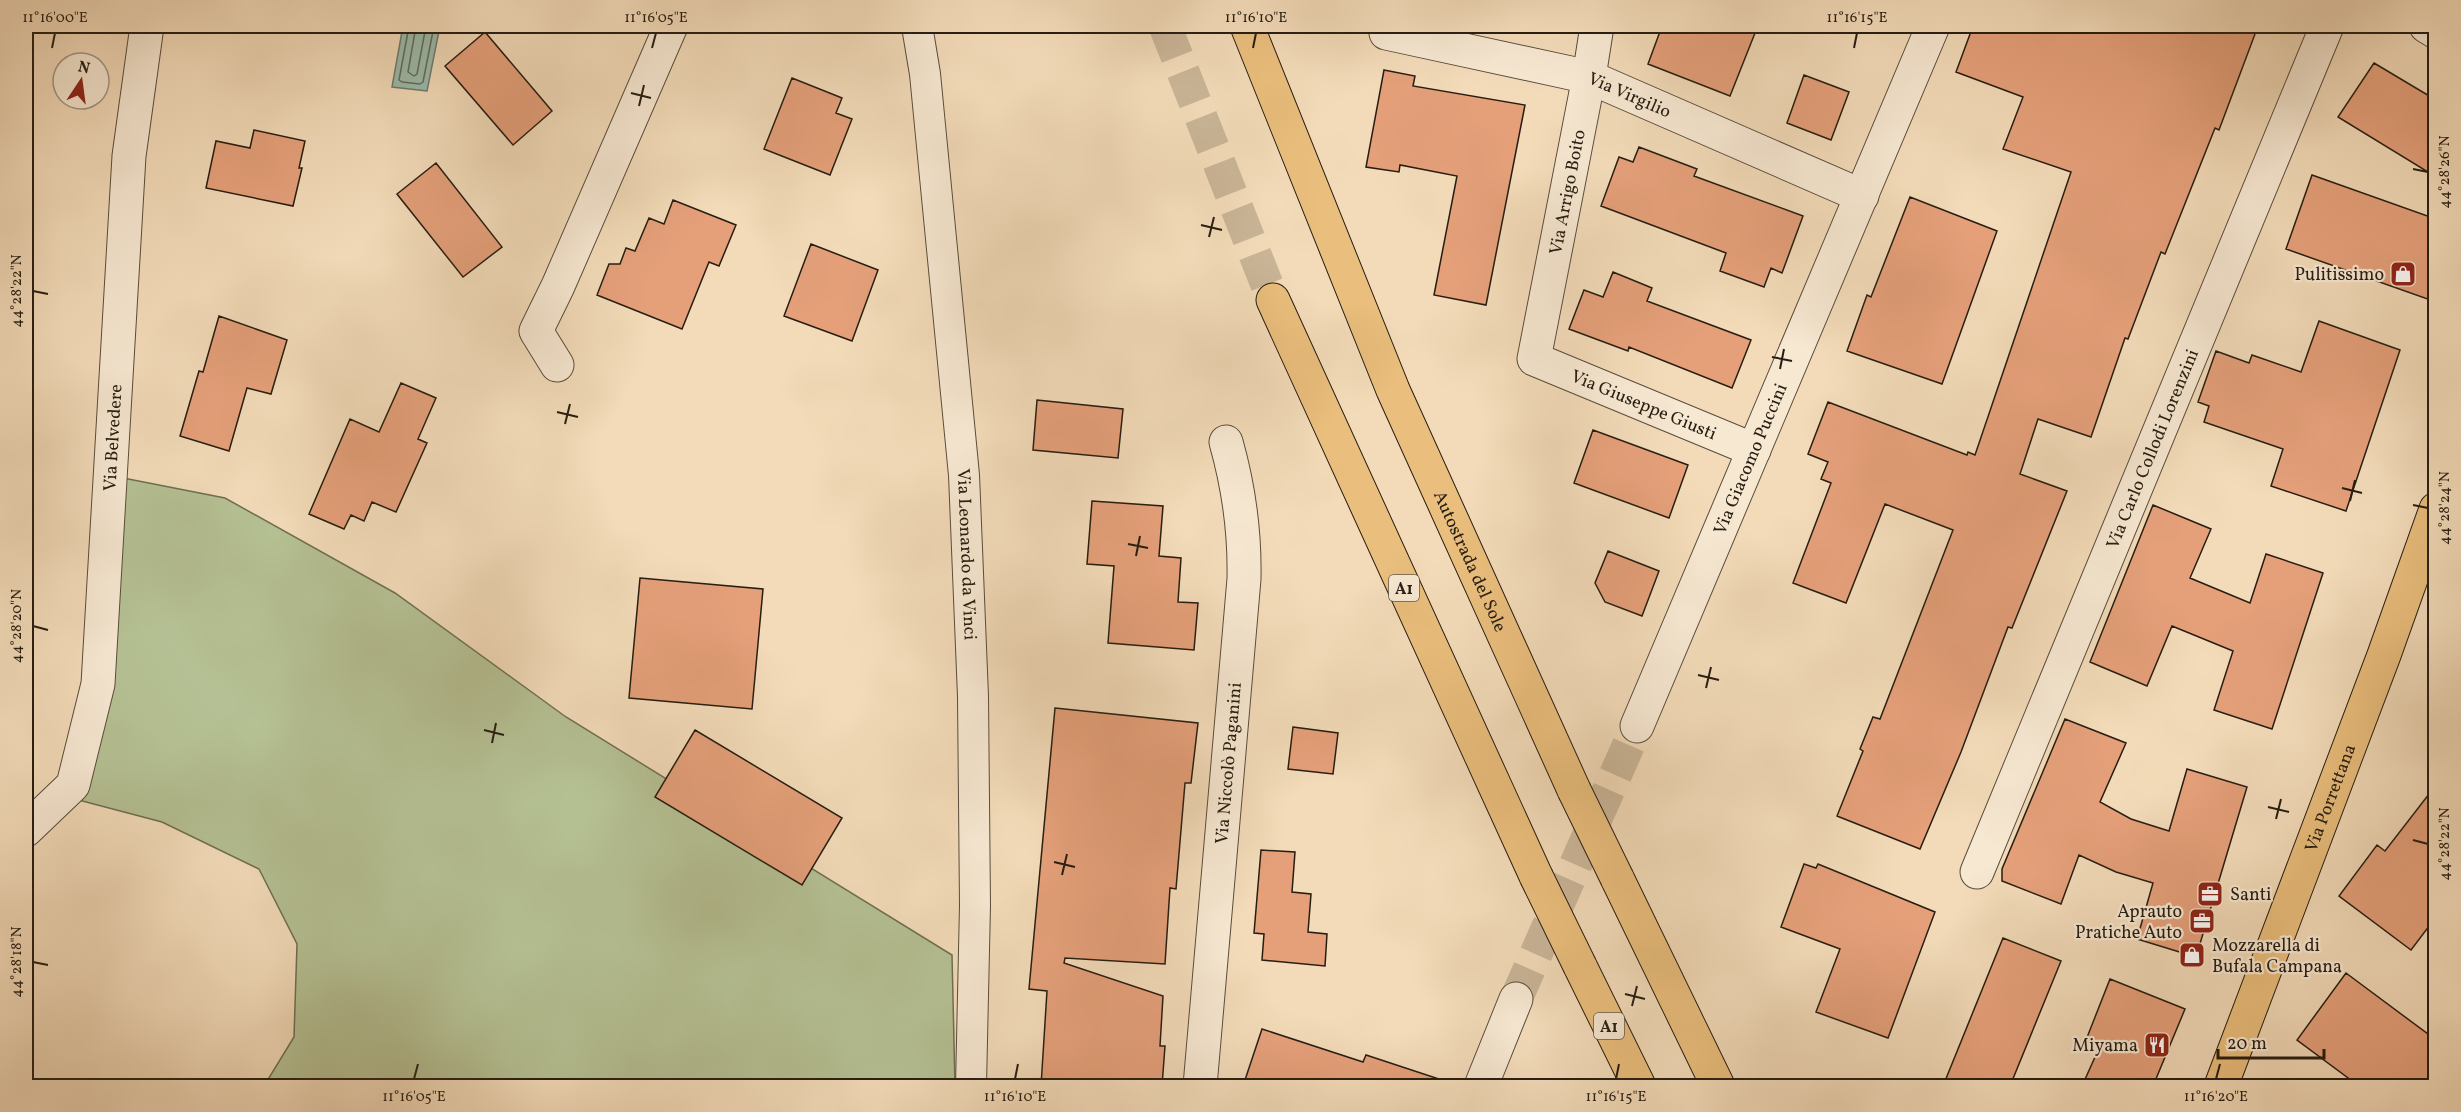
<svg xmlns="http://www.w3.org/2000/svg" width="2461" height="1112" viewBox="0 0 2461 1112" font-family="Vollkorn,serif">
<rect width="100%" height="100%" fill="#f3dbb9"/>
<filter id="stains"><feTurbulence type="fractalNoise" baseFrequency=".00333" numOctaves="4"/><feColorMatrix values="0 0 0 0 .2 0 0 0 0 .09 0 0 0 0 .02 0 0 0 .5 -.17"/></filter>
<radialGradient id="worn" r=".72"><stop offset=".6" stop-color="#630" stop-opacity="0"/><stop offset="1" stop-color="#630" stop-opacity=".3"/></radialGradient>
<path fill="#b5c194" stroke="#6e6f53" stroke-width="1.5" d="M108 475 225 498 395 593 566 717 952 955 955 1086H264L294 1037 297 944 259 869 162 822 67 797Z"/>
<path fill="#9cbbab" stroke="#6d7c6e" stroke-width="1.5" d="M403 26H440L427 91 392 87Z"/>
<g fill="none" stroke-linecap="round" stroke-linejoin="round">
<path stroke="#616c5e" stroke-width="1.5" d="M409 26 399 80 402 82 420 84 423 82 434 26
M416 26 408 72 414 76 417 74 426 26"/>
</g>
<path fill="#e5a07a" stroke="#261d12" stroke-width="1.5" d="M1662 26H1734L1755 33 1730 96 1648 64Z
M1973 26H2258L2219 130 2215 128 2165 254 2161 252 2128 339 2125 338 2091 437 2038 419 2020 474 2067 491 2012 628 2008 627 1961 752 1920 849 1837 816 1863 751 1860 749 1873 717 1880 719 1953 530 1885 504 1846 603 1793 583 1831 483 1821 479 1828 462 1808 454 1828 402 1967 455 1968 452 1975 455 2071 172 2003 149 2023 97 1956 72Z
M485 32 552 111 513 145 445 66Z
M2374 63 2436 100V177L2338 117Z
M1384 70 1415 76 1413 86 1525 105 1486 305 1434 295 1457 176 1400 165 1399 172 1366 167Z
M1804 75 1849 92 1831 140 1787 123Z
M792 78 842 98 836 113 852 119 830 175 764 149Z
M254 130 305 141 299 168H302L293 206 206 188 216 141 250 148Z
M1639 147 1697 169 1694 176 1803 216 1782 273 1771 268 1764 287 1720 271 1726 253 1601 206 1619 157 1633 162Z
M436 163 502 247 463 277 397 194Z
M2312 175 2436 219V302L2286 249Z
M1910 197 1997 231 1942 384 1847 351 1867 295 1871 297Z
M673 200 736 225 719 266 709 262 682 329 597 295 609 264H620L626 248 635 251 649 218 664 224Z
M811 244 878 270 852 341 784 316Z
M1613 272 1652 288 1647 301 1751 340 1732 388 1629 347 1628 351 1569 329 1584 290 1603 297Z
M219 316 287 340 271 394 247 388 229 451 180 436 199 371 203 372Z
M2319 321 2400 350 2346 511 2271 486 2283 449 2204 422 2209 406 2198 402 2216 351 2249 363 2252 355 2301 372Z
M401 383 436 398 418 439 427 443 396 512 372 502 364 521 351 515 344 529 309 514 350 419 379 432Z
M1037 400 1123 409 1118 458 1033 450Z
M1593 430 1688 465 1669 518 1574 483Z
M1092 501 1163 506 1159 556 1181 558 1178 602 1198 603 1194 650 1108 643 1114 566 1087 564Z
M2153 505 2211 529 2190 578 2250 603 2266 554 2323 573 2272 729 2214 710 2233 651 2172 626 2147 686 2090 662Z
M1608 551 1659 571 1642 616 1605 602 1595 583Z
M640 578 763 589 752 709 629 698Z
M1055 708 1198 723 1191 783H1185L1176 889 1170 888 1165 964 1065 958 1064 963 1163 996 1160 1046H1165L1162 1086H1041L1047 991 1029 989Z
M2065 719 2126 743 2100 802 2131 819 2169 831 2187 769 2247 787 2196 957 2137 939 2153 883 2116 872 2079 855 2061 904 2002 881V869Z
M1293 727 1338 733 1333 774 1288 769Z
M695 730 842 818 802 885 655 797Z
M2436 785V917L2411 950 2339 896 2377 845 2385 851Z
M1261 850 1295 852 1292 892 1311 894 1308 932 1327 934 1325 966 1262 960 1264 934 1254 933Z
M1804 864 1816 868 1818 864 1935 912 1888 1038 1816 1012 1840 949 1781 927Z
M2003 938 2061 961 2010 1086H1943Z
M2346 973 2436 1040V1077L2429 1086H2359L2297 1040Z
M2110 979 2185 1009 2153 1086H2082L2100 1046 2086 1040Z
M1262 1029 1363 1062 1366 1055 1445 1081 1444 1086H1243Z"/>
<g fill="none" stroke-linecap="round" stroke-linejoin="round">
<path stroke="#cab598" stroke-width="33" stroke-dasharray="33 16" stroke-linecap="butt" d="M1516 999 1637 726"/>
<path stroke="#cab598" stroke-width="33" stroke-dasharray="33 16" stroke-linecap="butt" d="M1165 26 1273 300"/>
<g stroke="#594c3c" stroke-width="32">
<g id="pedestrian">
<path id="s1" d="M917 26 925 74 964 475 973 696 975 905 971 1086"/>
</g>
</g>
<g stroke="#594c3c" stroke-width="35">
<g id="minor">
<path id="s2" d="M1597 26 1589 77 1534 359 1754 450"/>
<path d="M2426 26 2436 32"/>
<path id="s3" d="M1386 33 1589 77 1862 196"/>
<path d="M557 365 536 331 558 286 671 26"/>
<path id="s4" d="M1637 726 1933 26"/>
<path id="s5" d="M26 830 73 785 98 684 129 156 147 26"/>
<path id="s6" d="M1977 872 2327 26"/>
<path id="s7" d="M1200 1086 1244 579C1245 531 1239 488 1226 442"/>
<path d="M1481 1086 1516 999"/>
</g>
</g>
<g stroke="#261d12" stroke-width="35">
<g id="primary">
<path id="s8" d="M2221 1086 2384 655 2436 509"/>
</g>
</g>
<g stroke="#261d12" stroke-width="35">
<g id="motorway">
<path id="s9" d="M1247 26 1393 390 1574 790"/>
<path d="M1273 300 1536 876"/>
<path d="M1617 878 1718 1086"/>
<path d="M1580 966 1639 1086"/>
</g>
</g>
<use href="#pedestrian" stroke="#f7e8d2" stroke-width="30"/>
<use href="#minor" stroke="#f7e8d2" stroke-width="33"/>
<use href="#primary" stroke="#eabe7c" stroke-width="33"/>
<use href="#motorway" stroke="#eabe7c" stroke-width="33"/>
<g stroke="#261d12" stroke-width="35" stroke-linecap="butt">
<path id="motorway-bridge" d="M1574 790 1617 878
M1536 876 1580 966"/>
</g>
<use href="#motorway-bridge" stroke="#eabe7c" stroke-width="33"/>
</g>
<path fill="none" stroke="#261d12" stroke-width="2" d="M52 48 55 33M652 48 656 33M1253 48 1256 33M1854 48 1857 33M631 93 651 98M639 106 644 85M2413 169 2428 172M1201 225 1222 230M1209 237 1214 217M33 291 48 294M1772 357 1792 361M1780 369 1784 349M557 412 578 417M565 424 570 404M2342 488 2362 493M2350 501 2355 480M2413 505 2428 508M1128 544 1148 548M1136 556 1140 536M33 626 48 630M1698 675 1719 680M1706 688 1711 667M484 730 504 735M492 743 496 723M2268 807 2289 812M2276 819 2281 799M2413 840 2428 844M1054 862 1075 867M1062 875 1067 854M33 962 48 965M1625 994 1645 999M1632 1006 1637 986M414 1079 418 1064M1015 1079 1018 1064M1616 1079 1619 1064M2216 1079 2220 1064"/>
<defs>
<g id="shop-square" transform="scale(1.35)"><rect x="-9" y="-9" width="18" height="18" rx="4" fill="#8f2418" stroke="#f7e8d2"/><path d="M-5-2.5h2.3a2.7 3.5 0 0 1 5.4 0H5L5.5 6h-11ZM-1.5-2.5h3a1.5 2.3 0 0 0-3 0Z" fill="#fff"/></g>
<g id="office-square" transform="scale(1.35)"><rect x="-9" y="-9" width="18" height="18" rx="4" fill="#8f2418" stroke="#f7e8d2"/><path d="M-6-3h4V-5.5h4V-3h4V5H-6ZM-1-4.5V-3h2v-1.5ZM-6 0V1H6V0Z" fill="#fff"/></g>
<g id="restaurant-square" transform="scale(1.35)"><rect x="-9" y="-9" width="18" height="18" rx="4" fill="#8f2418" stroke="#f7e8d2"/><path d="M-5-6h1v4h1v-4h1v4h1v-4h1v5L-1.5 .5V6h-2V.5L-5-1ZM5-6V6H3V1.5H1.5Q1.5-4 5-6Z" fill="#fff"/></g>
</defs>
<g fill-rule="evenodd">
<use href="#shop-square" x="2403" y="274"/>
<use href="#office-square" x="2210" y="894"/>
<use href="#office-square" x="2202" y="921"/>
<use href="#shop-square" x="2192" y="955"/>
<use href="#restaurant-square" x="2157" y="1045"/>
</g>
<g text-anchor="middle" stroke-width="4.5" stroke-linejoin="round" paint-order="stroke">
<g fill="#f7e8d2" stroke="#655a4c" stroke-width="1.5">
<rect x="1389" y="575" width="30" height="26" rx="4.5"/>
<rect x="1594" y="1013" width="30" height="26" rx="4.5"/>
</g>
<g font-size="16" font-weight="bold" fill="#261d12">
<text x="1404" y="594">A1</text>
<text x="1609" y="1032">A1</text>
</g>
<g font-size="18" fill="#261d12" stroke="#f7e8d2">
<text dy="6" stroke="none"><textPath href="#s3" startOffset="252">Via Virgilio</textPath></text>
<text transform="translate(1567 192) rotate(-79)" y="6">Via Arrigo Boito</text>
<text dy="6" stroke="none"><textPath href="#s2" startOffset="458">Via Giuseppe Giusti</textPath></text>
<text dy="6" stroke="none"><textPath href="#s5" startOffset="416">Via Belvedere</textPath></text>
<text dy="6" stroke="none"><textPath href="#s6" startOffset="458">Via Carlo Collodi Lorenzini</textPath></text>
<text dy="6" stroke="none"><textPath href="#s4" startOffset="290">Via Giacomo Puccini</textPath></text>
<text dy="6" stroke="none"><textPath href="#s1" startOffset="531">Via Leonardo da Vinci</textPath></text>
<text dy="6" stroke="none"><textPath href="#s9" startOffset="580">Autostrada del Sole</textPath></text>
<text dy="6" stroke="none"><textPath href="#s7" startOffset="324">Via Niccolò Paganini</textPath></text>
<text dy="6" stroke="none"><textPath href="#s8" startOffset="308">Via Porrettana</textPath></text>
</g>
<g font-size="18" fill="#261d12" stroke="#f7e8d2" text-anchor="end">
<text x="2384" y="280">Pulitissimo</text>
<text x="2230" y="900" text-anchor="start">Santi</text>
<text x="2182" y="917">Aprauto<tspan x="2182" dy="21">Pratiche Auto</tspan></text>
<text x="2212" y="951" text-anchor="start">Mozzarella di<tspan x="2212" dy="21">Bufala Campana</tspan></text>
<text x="2138" y="1051">Miyama</text>
</g>
</g>
<rect width="2461" height="1112" fill="none" stroke="#f3dbb9" stroke-width="66"/>
<g transform="translate(81 81) rotate(13)"><circle r="28" fill="#f7e8d2" stroke="#a39785" stroke-width="1.5"/>
<path d="M0-4.5L10 22L0 15L-10 22Z" fill="#8f2418"/>
<text y="-9" font-size="16" font-weight="bold" text-anchor="middle" fill="#261d12">N</text>
</g>
<path d="M2218 1049v9h106v-9" fill="none" stroke="#261d12" stroke-width="3"/>
<text x="2227" y="1049" font-size="18" fill="#261d12" stroke="#f7e8d2" stroke-width="4.5" paint-order="stroke">20 m</text>
<rect x="33" y="33" width="2395" height="1046" fill="none" stroke="#261d12" stroke-width="2"/>
<g font-size="15" text-anchor="middle" fill="#261d12">
<text x="55" y="22">11°16'00"E</text>
<text x="656" y="22">11°16'05"E</text>
<text x="1256" y="22">11°16'10"E</text>
<text x="1857" y="22">11°16'15"E</text>
<text transform="translate(2444 172) rotate(-90)" y="5">44°28'26"N</text>
<text transform="translate(16 291) rotate(-90)" y="5">44°28'22"N</text>
<text transform="translate(2444 508) rotate(-90)" y="5">44°28'24"N</text>
<text transform="translate(16 626) rotate(-90)" y="5">44°28'20"N</text>
<text transform="translate(2444 844) rotate(-90)" y="5">44°28'22"N</text>
<text transform="translate(16 962) rotate(-90)" y="5">44°28'18"N</text>
<text x="414" y="1101">11°16'05"E</text>
<text x="1015" y="1101">11°16'10"E</text>
<text x="1616" y="1101">11°16'15"E</text>
<text x="2216" y="1101">11°16'20"E</text>
</g>
<rect width="100%" height="100%" filter="url(#stains)"/>
<rect width="100%" height="100%" fill="url(#worn)"/>
</svg>
